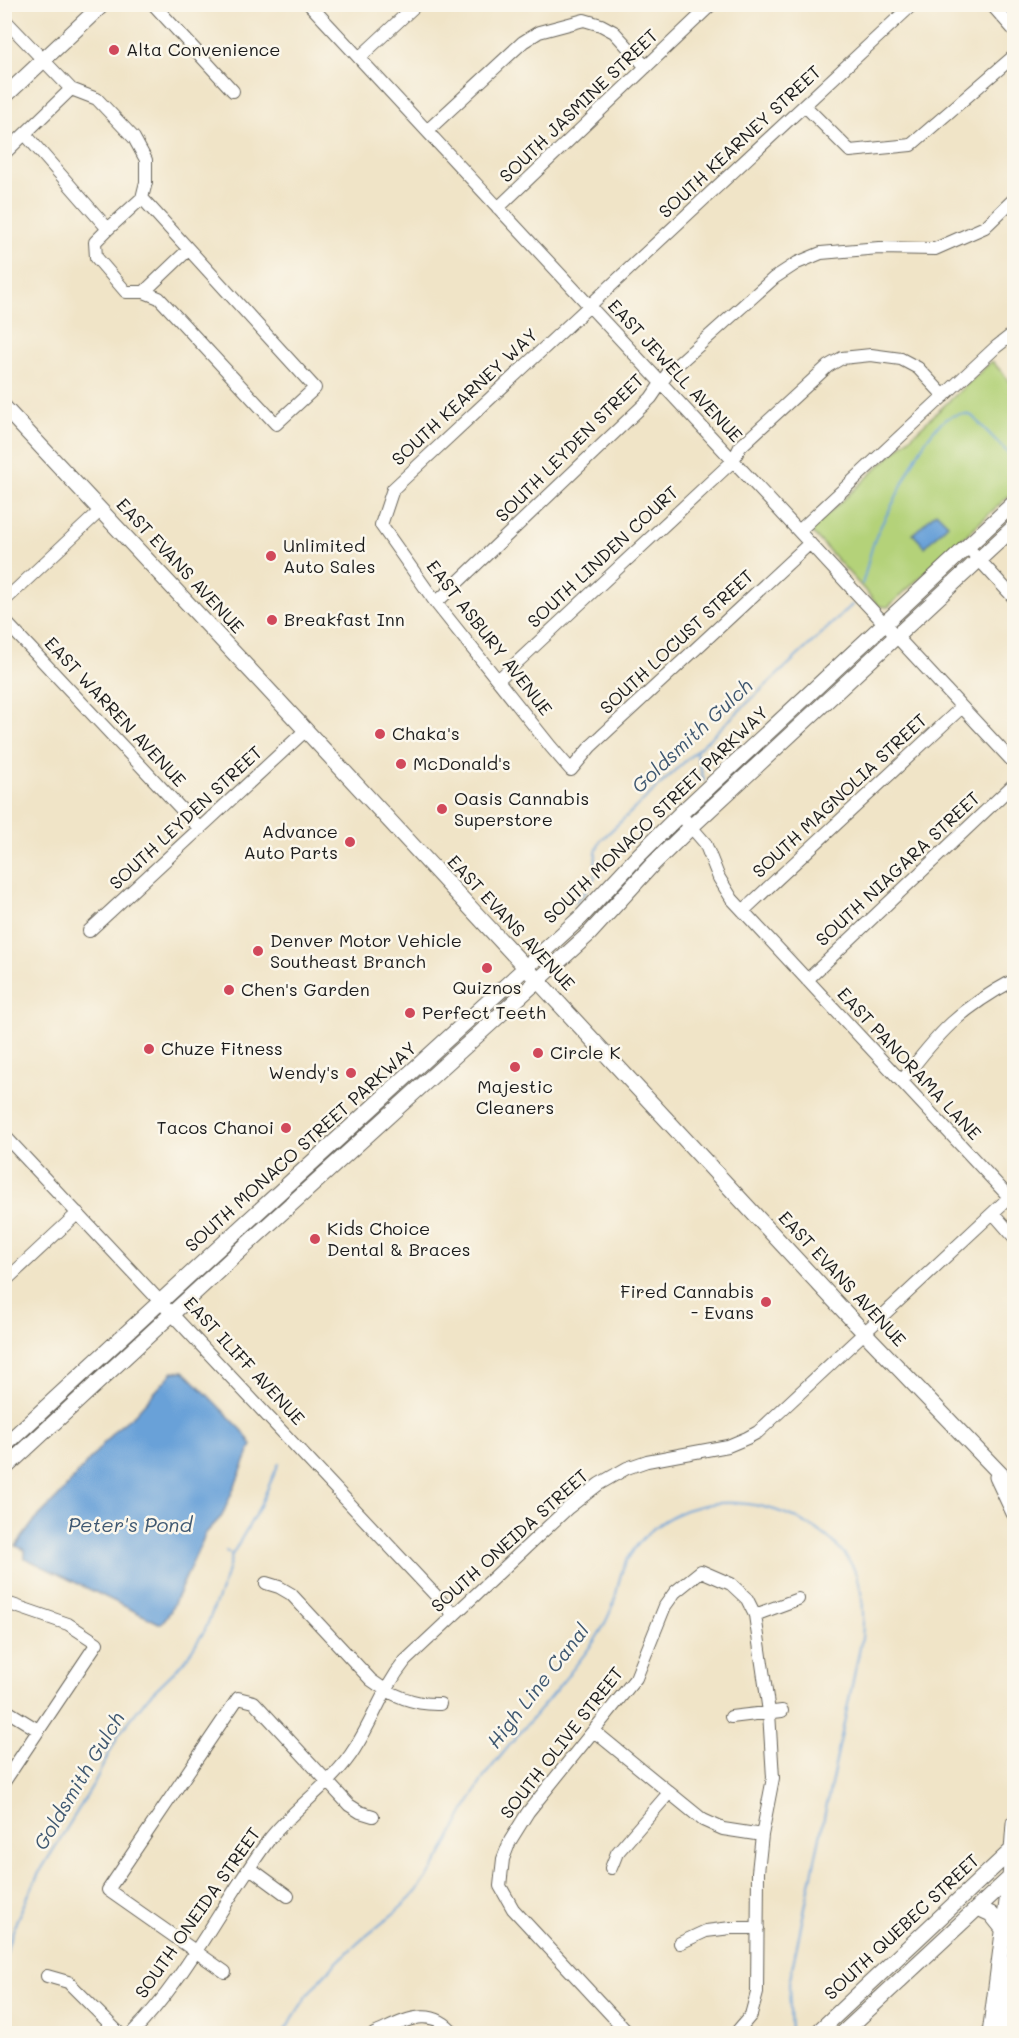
<svg xmlns="http://www.w3.org/2000/svg" width="1019" height="2038" viewBox="0 0 1019 2038" font-family="Mali,sans-serif">
<rect width="100%" height="100%" fill="#fbf7ec"/>
<filter id="ink" filterUnits="userSpaceOnUse"><feTurbulence type="fractalNoise" baseFrequency=".0167" numOctaves="2"/><feDisplacementMap in="SourceGraphic" scale="12" xChannelSelector="R" yChannelSelector="G"/><feConvolveMatrix kernelMatrix="1 2 1 2 8 2 1 2 1" color-interpolation-filters="sRGB"/></filter>
<filter id="wash" filterUnits="userSpaceOnUse"><feTurbulence type="fractalNoise" baseFrequency=".008" numOctaves="4" result="noise"/><feDisplacementMap in="SourceGraphic" scale="24" xChannelSelector="R" yChannelSelector="G"/><feGaussianBlur stdDeviation="1.35" result="paint"/><feColorMatrix in="noise" values="0 0 0 0 0 0 0 0 0 0 0 0 0 0 0 0 0 1.4 0 .05"/><feComposite in="paint" operator="in"/></filter>
<g filter="url(#wash)">
<rect width="100%" height="100%" fill="#f0e4c7"/>
<path fill="#b4d279" stroke="#68774a" stroke-width="1.5" d="M992 361 1014 386V491L888 607 879 606 812 532 813 528Z"/>
<path fill="#69a1d8" stroke="#425e7a" stroke-width="1.5" d="M936 512 948 524 925 547 913 534Z
M184 1371 243 1431 252 1445 222 1516 206 1533 170 1612 161 1624 25 1558V1550L16 1546 35 1520 58 1497 115 1430 135 1414 173 1372Z"/>
<g fill="none" stroke-linecap="round" stroke-linejoin="round">
<path stroke="#69a1d8" stroke-width="2" d="M862 584C867 570 869 554 875 539 881 523 891 509 898 493 910 469 936 402 972 416L1014 459
M696 752 704 781
M575 902C583 894 593 886 595 874 597 861 593 852 601 840L852 605
M226 1551 232 1555
M4 1966 8 1945 17 1919 39 1873 91 1789 119 1734 148 1697 184 1662 205 1630 225 1580 232 1555 259 1508 279 1463
M283 2034C296 2013 308 1992 325 1974 341 1958 358 1942 376 1928 390 1916 405 1906 417 1891 446 1856 461 1812 486 1774 521 1730 563 1685 595 1640 603 1628 611 1612 615 1599 618 1586 620 1571 627 1560 667 1492 749 1490 811 1526 857 1553 867 1587 862 1638L789 1983 791 2034"/>
</g>
</g>
<g filter="url(#ink)">
<g fill="none" stroke-linecap="round" stroke-linejoin="round">
<g stroke="#666258" stroke-width="14">
<path id="minor" d="M153 4 233 91
M309 4 1014 763
M991 4 1014 30
M4 19 71 89 97 99 134 138 146 160V182L142 198 315 388 276 424 159 298 144 292H126L96 257 95 242 108 229 25 134
M359 58 417 4
M806 107 850 151 911 145 1014 56
M427 131 523 42 539 32 584 20 601 25 614 32 646 67
M5 153 71 89
M498 208 712 4
M108 229 142 198
M144 292 188 250
M799 531 996 347 1014 333
M810 543 591 746 571 770 551 747 436 603 381 525 393 489 913 4
M973 553 1014 598
M4 601 101 510
M436 603 651 398 668 373 774 278 797 263 821 253 879 248 935 249 985 227 1014 199
M4 620 200 829
M498 680 733 461 740 447 828 366 842 358 871 355 901 359 918 368 944 396
M680 814 705 843 719 878 732 899 1010 1198
M743 911 962 707
M89 931 306 730
M807 980 1014 784
M902 1081C939 1032 960 1009 1014 980
M4 1135 454 1615
M993 1213 1014 1237
M4 1282 78 1213
M266 1583 279 1587 291 1594 371 1680C391 1695 414 1705 440 1704
M4 1602 68 1624 97 1643 4 1782
M755 1615 798 1599
M4 1709 38 1730
M731 1717 782 1711
M594 1731 703 1820 723 1829 762 1835
M250 1868 288 1896
M611 1868 617 1853 668 1794
M680 1943 706 1931 731 1928H758
M225 1972 108 1890 238 1698 254 1702 349 1805 360 1812 373 1816
M47 1976 68 1982 120 2034
M131 2034C186 1980 222 1903 268 1841 294 1807 333 1784 355 1748 374 1719 382 1690 405 1661L568 1508 599 1484 627 1468 647 1461 728 1446 747 1438 758 1432 1014 1193
M374 2034C403 2022 430 2003 455 2034
M629 2034 513 1909 500 1886 503 1859 510 1841 528 1812 636 1678 665 1606 675 1592 701 1571 731 1584 747 1599 755 1615 769 1712 773 1778 762 1835 758 1872 757 1993 751 2015 735 2034"/>
</g>
<g stroke="#666258" stroke-width="17">
<path id="major" d="M4 97 103 4
M4 407 263 684 856 1324 1014 1488
M4 1446 249 1220 581 917 639 855 680 814 1014 503
M4 1469 255 1237 589 934 652 865 692 826 1014 527
M997 1477 1014 1513
M978 1908 991 1914 1003 1929
M816 2034 1014 1848
M842 2034 1014 1874
M990 2034 1010 1878 1014 1823
M1005 2034 1014 1960"/>
</g>
<use href="#minor" stroke="#fff" stroke-width="12"/>
<use href="#major" stroke="#fff" stroke-width="15"/>
</g>
</g>
<g fill="#d1495b" stroke="#fbf7ec" stroke-width="2">
<circle cx="114" cy="50" r="6"/>
<circle cx="271" cy="556" r="6"/>
<circle cx="272" cy="620" r="6"/>
<circle cx="380" cy="734" r="6"/>
<circle cx="401" cy="764" r="6"/>
<circle cx="442" cy="809" r="6"/>
<circle cx="350" cy="842" r="6"/>
<circle cx="258" cy="951" r="6"/>
<circle cx="487" cy="968" r="6"/>
<circle cx="229" cy="990" r="6"/>
<circle cx="410" cy="1013" r="6"/>
<circle cx="149" cy="1049" r="6"/>
<circle cx="538" cy="1053" r="6"/>
<circle cx="515" cy="1067" r="6"/>
<circle cx="351" cy="1073" r="6"/>
<circle cx="286" cy="1128" r="6"/>
<circle cx="315" cy="1239" r="6"/>
<circle cx="766" cy="1302" r="6"/>
</g>
<g text-anchor="middle" stroke-width="5" stroke-linejoin="round" paint-order="stroke">
<g font-size="18" fill="#1c1c1c" stroke="#fbf7ec" text-anchor="start">
<text x="126" y="56">Alta Convenience</text>
<text x="283" y="552">Unlimited<tspan x="283" dy="21">Auto Sales</tspan></text>
<text x="284" y="626">Breakfast Inn</text>
<text x="392" y="740">Chaka's</text>
<text x="413" y="770">McDonald's</text>
<text x="454" y="805">Oasis Cannabis<tspan x="454" dy="21">Superstore</tspan></text>
<text x="338" y="838" text-anchor="end">Advance<tspan x="338" dy="21">Auto Parts</tspan></text>
<text x="270" y="947">Denver Motor Vehicle<tspan x="270" dy="21">Southeast Branch</tspan></text>
<text x="487" y="994" text-anchor="middle">Quiznos</text>
<text x="241" y="996">Chen's Garden</text>
<text x="422" y="1019">Perfect Teeth</text>
<text x="161" y="1055">Chuze Fitness</text>
<text x="550" y="1059">Circle K</text>
<text x="339" y="1079" text-anchor="end">Wendy's</text>
<text x="515" y="1093" text-anchor="middle">Majestic<tspan x="515" dy="21">Cleaners</tspan></text>
<text x="274" y="1134" text-anchor="end">Tacos Chanoi</text>
<text x="327" y="1235">Kids Choice<tspan x="327" dy="21">Dental &amp; Braces</tspan></text>
<text x="754" y="1298" text-anchor="end">Fired Cannabis<tspan x="754" dy="21">- Evans</tspan></text>
</g>
<g font-size="18" fill="#1c1c1c" stroke="#fbf7ec">
<text transform="translate(579 106) rotate(-44)" y="6">SOUTH JASMINE STREET</text>
<text transform="translate(740 142) rotate(-43)" y="6">SOUTH KEARNEY STREET</text>
<text transform="translate(675 371) rotate(47)" y="6">EAST JEWELL AVENUE</text>
<text transform="translate(465 397) rotate(-43)" y="6">SOUTH KEARNEY WAY</text>
<text transform="translate(570 448) rotate(-45)" y="6">SOUTH LEYDEN STREET</text>
<text transform="translate(603 557) rotate(-43)" y="6">SOUTH LINDEN COURT</text>
<text transform="translate(180 566) rotate(47)" y="6">EAST EVANS AVENUE</text>
<text transform="translate(489 638) rotate(52)" y="6">EAST ASBURY AVENUE</text>
<text transform="translate(677 642) rotate(-43)" y="6">SOUTH LOCUST STREET</text>
<text transform="translate(115 712) rotate(47)" y="6">EAST WARREN AVENUE</text>
<text transform="translate(840 796) rotate(-43)" y="6">SOUTH MAGNOLIA STREET</text>
<text transform="translate(656 815) rotate(-44)" y="6">SOUTH MONACO STREET PARKWAY</text>
<text transform="translate(186 818) rotate(-43)" y="6">SOUTH LEYDEN STREET</text>
<text transform="translate(898 869) rotate(-43)" y="6">SOUTH NIAGARA STREET</text>
<text transform="translate(511 923) rotate(47)" y="6">EAST EVANS AVENUE</text>
<text transform="translate(909 1064) rotate(47)" y="6">EAST PANORAMA LANE</text>
<text transform="translate(301 1147) rotate(-42)" y="6">SOUTH MONACO STREET PARKWAY</text>
<text transform="translate(842 1279) rotate(47)" y="6">EAST EVANS AVENUE</text>
<text transform="translate(244 1361) rotate(47)" y="6">EAST ILIFF AVENUE</text>
<text transform="translate(510 1541) rotate(-42)" y="6">SOUTH ONEIDA STREET</text>
<text transform="translate(562 1743) rotate(-52)" y="6">SOUTH OLIVE STREET</text>
<text transform="translate(198 1913) rotate(-55)" y="6">SOUTH ONEIDA STREET</text>
<text transform="translate(902 1927) rotate(-43)" y="6">SOUTH QUEBEC STREET</text>
</g>
<g font-size="20" font-style="italic" fill="#3f5871" stroke="#fbf7ec">
<text transform="translate(692 736) rotate(-43)" y="7">Goldsmith Gulch</text>
<text x="130" y="1532">Peter's Pond</text>
<text transform="translate(538 1686) rotate(-52)" y="7">High Line Canal</text>
<text transform="translate(79 1781) rotate(-59)" y="7">Goldsmith Gulch</text>
</g>
</g>
<rect width="1019" height="2038" fill="none" stroke="#fbf7ec" stroke-width="24"/>
</svg>
